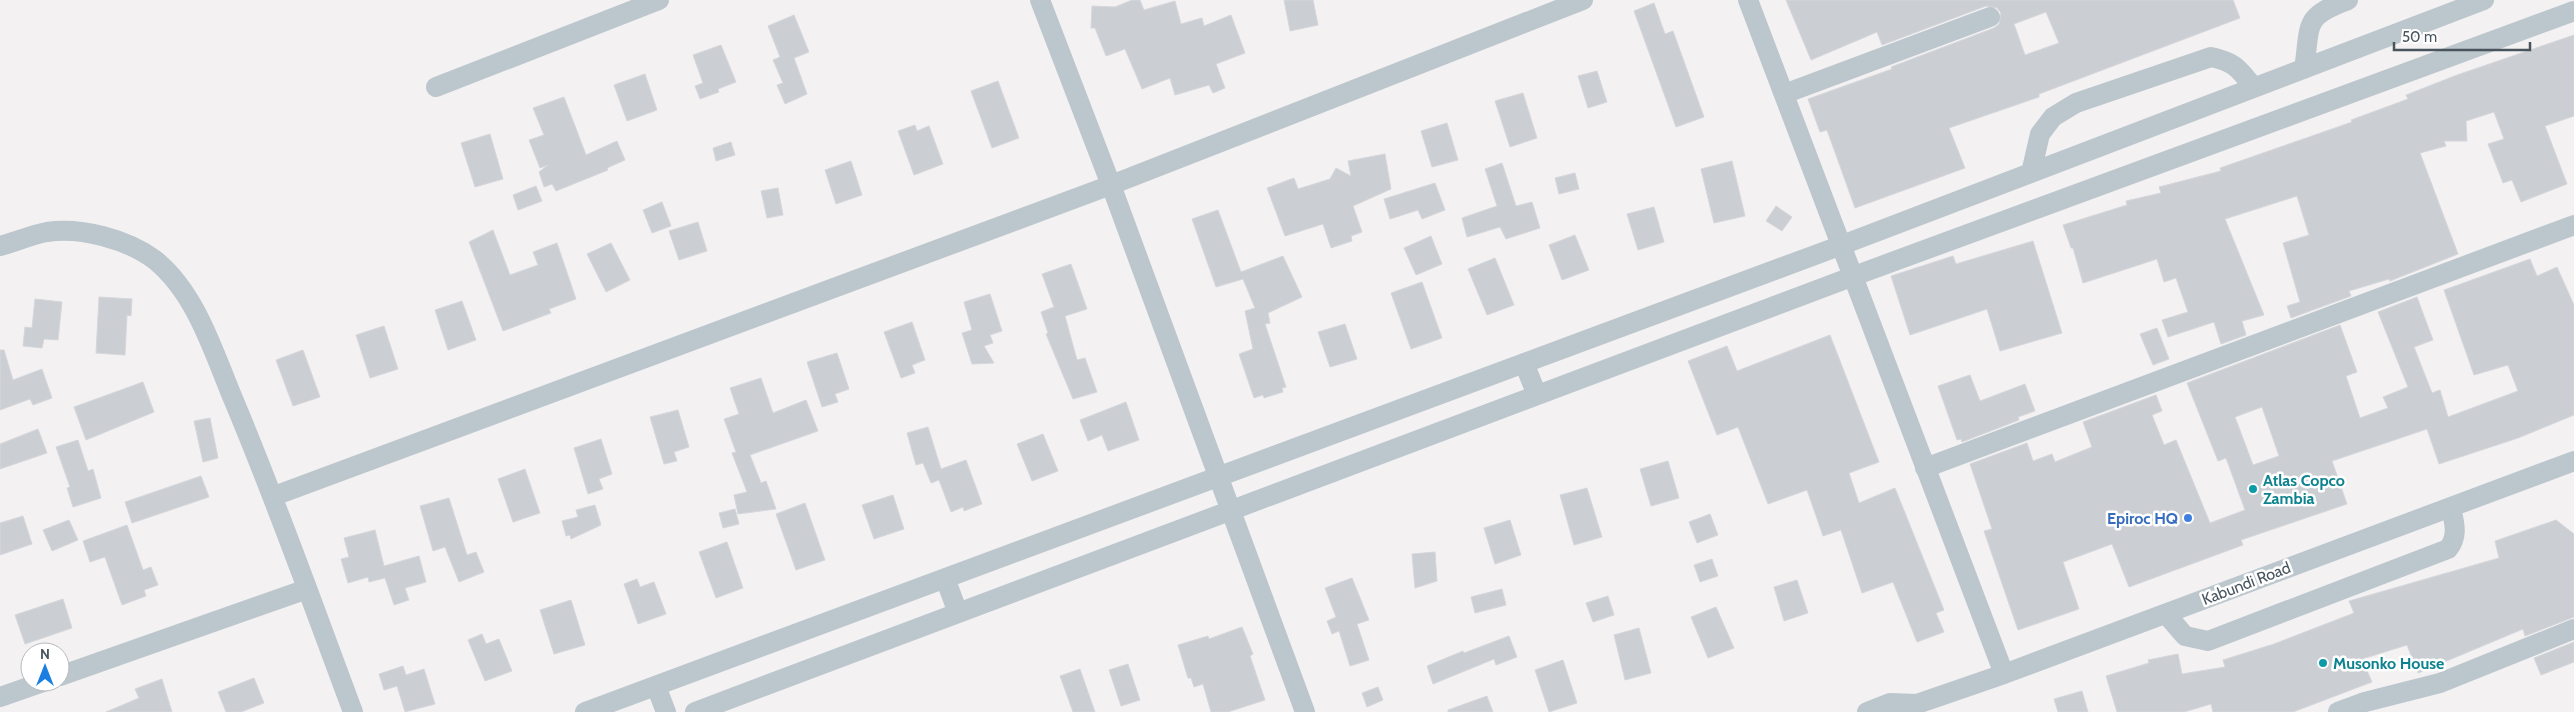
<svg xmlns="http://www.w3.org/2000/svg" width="2574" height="712" viewBox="0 0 2574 712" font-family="Cabin,sans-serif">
<rect width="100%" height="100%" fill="#f3f1f1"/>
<path fill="#cbced3" stroke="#d5d7dc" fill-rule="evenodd" d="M1132 0H1140L1144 10 1175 1 1181 24 1202 18 1204 26 1231 15 1245 53 1216 64 1225 88 1213 93 1209 85 1175 95 1170 78 1142 89 1125 49 1106 56 1095 28H1091L1092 6 1115 7Z
M1284 0H1313L1318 25 1290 31Z
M1786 0H2233L2240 18 2039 94V97L1949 128 1965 168 1855 208 1827 130 1820 132 1808 99 1892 69 1891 67 1994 28 1999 24 2001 13 1997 8 1986 6 1882 45 1877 32 1811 60ZM2046 12 2059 43 2025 55 2014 24Z
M1654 3 1665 34 1673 31 1704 117 1676 127 1634 11Z
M794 15 809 52 794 58 807 94 785 104 777 85 783 83 773 60 780 57 768 26Z
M2574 35V116L2545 126 2567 184 2521 202 2512 180 2503 183 2488 144 2504 139 2494 112 2466 121 2467 141H2444L2446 146 2420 153 2458 254 2390 281 2389 279 2349 291 2351 296 2291 318 2287 306 2300 302 2283 243 2309 235 2297 196 2225 219 2264 315 2242 321 2246 335 2221 344 2214 322 2168 337 2162 320 2188 312 2176 278 2164 282 2157 259 2083 283 2073 248H2071L2063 225 2127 205 2126 201 2161 193 2159 187 2221 171 2220 168 2352 122 2351 120 2408 99 2406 95 2457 75Z
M721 45 736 82 718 89 719 92 700 99 695 86 703 83 693 55Z
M1597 71 1607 102 1588 108 1578 76Z
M645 74 657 110 627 121 614 85Z
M998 81 1019 138 992 148 971 91Z
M1523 93 1537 138 1510 147 1495 101Z
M564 97 586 155 617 141 625 160 607 168 608 170 556 191 552 184 544 187 539 172 548 165 540 168 529 140 544 135 533 108Z
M1447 123 1458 160 1432 167 1421 131Z
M915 125 917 131 929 126 943 164 914 175 898 131Z
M490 134 503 179 475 187 461 143Z
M731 142 735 155 716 161 713 148Z
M1385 154 1391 189 1353 206 1362 232 1351 236 1352 241 1331 248 1323 224 1285 236 1267 188 1294 178 1298 189 1330 179 1336 168 1351 176 1348 161Z
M851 161 862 195 836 204 825 170Z
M1732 161 1745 216 1714 223 1701 169Z
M1502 163 1516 206 1532 202 1540 228 1506 239 1500 227 1467 237 1462 218 1497 206 1485 169Z
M1575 173 1579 189 1559 194 1555 178Z
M1435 183 1445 210 1422 219 1418 210 1390 219 1384 199Z
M536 186 542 201 518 210 513 195Z
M778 188 783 215 767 218 761 191Z
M662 202 671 226 652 233 643 210Z
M1776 206 1792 217 1782 231 1766 221Z
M1654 207 1664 242 1638 250 1627 214Z
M1218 210 1241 272 1283 256 1302 297 1268 313 1270 323 1265 324 1286 387 1282 388 1283 392 1264 398 1263 395 1254 398 1239 354 1253 349 1245 311 1255 308 1243 279 1216 287 1192 219Z
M698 222 707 251 679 260 669 231Z
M493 230 510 275 538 265 533 252 557 243 576 299 549 309 551 313 503 331 469 242Z
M1575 235 1589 270 1562 280 1549 245Z
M1431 236 1442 264 1416 275 1404 248Z
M2033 241 2062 333 2000 351 1987 309 1910 335 1891 276 1953 256 1956 264Z
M611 243 630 280 606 292 587 254Z
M1495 258 1514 305 1487 315 1468 269Z
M2530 259 2537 276 2557 267 2574 305V415L2518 438 2439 464 2427 429 2332 461 2347 504 2241 540 2243 545 2129 587 2112 544 2063 562 2079 609 2018 630 1984 531 1992 529 1970 464 2027 443 2033 461 2052 454 2055 462 2092 447 2083 422 2156 395 2162 411 2152 415 2164 445 2176 440 2210 523 2245 510 2226 458 2218 461 2187 383 2340 325 2357 372 2346 376 2360 418 2388 408 2383 397 2408 387 2378 312 2417 297 2433 340 2414 347 2432 393 2440 390 2448 417 2518 391 2508 365 2474 375 2444 290ZM2262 407 2279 456 2253 465 2235 417Z
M1071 264 1087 309 1065 316 1077 360 1085 358 1097 392 1073 399 1046 334 1048 333 1041 312 1054 307 1042 274Z
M1422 282 1442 338 1411 349 1391 293Z
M990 294 1002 331 990 335 993 343 984 346 994 363 972 364 962 333 972 330 964 302Z
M99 297 132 299 131 316 127 315 125 355 96 353Z
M35 299 62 302 58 340 44 339 42 348 23 346 25 327 32 328Z
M462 301 476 340 448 350 435 310Z
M912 322 925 360 912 365 915 373 901 378 884 332Z
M1345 324 1357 359 1330 367 1318 332Z
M384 326 398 369 370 378 356 335Z
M2157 328 2169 359 2153 365 2140 334Z
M1830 335 1879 462 1849 473 1859 503 1895 488 1944 610 1936 613 1944 632 1917 642 1893 582 1862 593 1841 530 1823 536 1807 490 1768 504 1738 427 1717 435 1688 361 1727 346 1737 371Z
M0 350H4L13 380 42 369 52 398 33 405 30 399 0 410Z
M303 350 320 397 293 406 276 360Z
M837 353 849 389 835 394 838 402 822 407 807 362Z
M1970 375 1980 401 2025 384 2035 411 2018 417 2019 420 1962 442 1961 439 1957 440 1938 386Z
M761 378 773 413 806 400 818 431 750 455 761 483 766 481 776 509 738 514 734 495 747 492 732 453 736 452 724 419 739 414 730 388Z
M143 382 154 412 86 440 74 407Z
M1126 402 1139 440 1108 451 1102 435 1088 441 1080 420Z
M678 410 689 447 674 452 677 461 664 464 650 417Z
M210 418 218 458 203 462 194 421Z
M928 427 941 469 966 460 982 504 964 511 963 507 951 512 939 480 931 483 923 463 916 465 907 433Z
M38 429 47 453 0 469V444Z
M1043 434 1058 471 1032 481 1017 444Z
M601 439 612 474 599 479 603 489 588 494 574 448Z
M78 440 88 471 93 469 101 498 73 507 67 488 70 487 56 447Z
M1668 461 1679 498 1651 506 1640 469Z
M525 469 540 513 513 522 498 479Z
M201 476 209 497 132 523 125 502Z
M1587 488 1602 537 1574 545 1560 495Z
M893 495 904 529 874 539 862 505Z
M449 498 467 555 476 552 484 572 459 582 445 547 433 551 420 506Z
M805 503 825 560 796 570 776 514Z
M595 505 601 525 571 539 570 535 566 536 562 521 578 517 576 510Z
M735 509 739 524 723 528 719 513Z
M1710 514 1718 535 1697 543 1689 522Z
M23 516 32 544 0 555V523Z
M69 520 78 540 52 551 43 530Z
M1510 520 1521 555 1495 564 1484 528Z
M2556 520 2574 534V617L2525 636 2523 629 2418 673 2407 645 2362 659 2372 682 2293 712H2213L2211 704 2184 712H2117L2106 676 2149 663 2148 660 2178 654 2182 674 2225 667 2223 660 2274 644 2354 613 2349 601 2499 558 2495 541Z
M127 525 143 570 151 567 158 585 144 590 146 596 122 605 105 557 90 562 83 541Z
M375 530 384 566 419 556 426 582 405 588 409 600 394 605 385 578 369 582 368 577 348 583 341 559 349 557 344 538Z
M727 542 743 588 716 598 699 552Z
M1435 552 1437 581 1415 588 1412 554Z
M1712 559 1718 576 1700 582 1694 565Z
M1352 578 1369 620 1357 624 1369 660 1350 666 1339 631 1332 634 1327 621 1336 617 1325 588Z
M637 579 640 587 654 582 666 614 638 624 624 584Z
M1797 580 1808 613 1784 621 1774 587Z
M1502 589 1506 605 1475 613 1471 597Z
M1608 596 1614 615 1593 622 1586 603Z
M63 599 72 628 25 644 15 615Z
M571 600 585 645 554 654 540 610Z
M1716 607 1734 648 1708 658 1691 617Z
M1242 627 1253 654 1250 656 1265 700 1228 712H1211L1203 684 1194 687 1191 678H1188L1178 645 1208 636 1209 639Z
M1639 628 1651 673 1625 680 1614 635Z
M482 634 486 644 499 639 512 671 485 681 468 640Z
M1509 636 1517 657 1496 665 1494 659 1433 684 1427 666 1463 651 1464 653Z
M2574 642V662L2541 675 2534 658Z
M1563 660 1577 703 1549 712 1535 670Z
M1128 664 1140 700 1121 706 1109 670Z
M403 666 406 675 424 669 435 704 405 712 397 686 384 690 379 674Z
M1080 669 1095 712H1073L1060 676Z
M254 678 264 703 241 712H226L218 692Z
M162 679 172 712H106L139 698 135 689Z
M1378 687 1383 700 1367 707 1362 693Z
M2082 691 2088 712H2058L2054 699Z
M1487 696 1493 712H1448V710Z"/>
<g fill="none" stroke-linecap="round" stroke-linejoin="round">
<path stroke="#bcc6cd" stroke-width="20" d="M1040 0 1111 185 1305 712
M1748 0 2004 674
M2304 69C2311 24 2302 17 2348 0
M436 87 659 0
M1784 94 1990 17
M2031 173 2040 134 2053 117 2076 103 2211 57C2235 62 2239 69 2254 88
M0 246C15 242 31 235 47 232 81 227 127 239 155 260 197 294 214 354 234 401 277 503 314 608 353 712
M1524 363 1537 395
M1925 468 2574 225
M274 496 1111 185 1583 0
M945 578 958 613
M2166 614 2185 636 2208 641 2448 549C2459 536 2454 522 2451 507
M60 676 307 589
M656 686 666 712
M0 697 43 682
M585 712 1842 245 2484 0
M695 712 1854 276 2574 11
M1867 712 1890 703 1917 704 2004 674 2574 461
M2338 712 2365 702 2440 683 2574 629"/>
</g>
<g fill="#0f9aa8" stroke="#fff" stroke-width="2">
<circle cx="2253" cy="489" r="5"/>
<circle cx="2323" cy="663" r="5"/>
</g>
<circle fill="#3f7fe0" stroke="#fff" stroke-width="2" cx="2188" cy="518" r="5"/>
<g text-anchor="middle" stroke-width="5" stroke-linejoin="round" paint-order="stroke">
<g font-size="16" font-weight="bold" fill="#0d838f" stroke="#fff" text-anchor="start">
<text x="2263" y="486">Atlas Copco<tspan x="2263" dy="18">Zambia</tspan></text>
<text x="2333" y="669">Musonko House</text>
</g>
<g font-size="16" font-weight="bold" fill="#366cbe" stroke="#fff" text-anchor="end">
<text x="2178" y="524">Epiroc HQ</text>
</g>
<g font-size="16" fill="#48555e" stroke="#fff">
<text transform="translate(2246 583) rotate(-21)" y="6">Kabundi Road</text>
</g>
</g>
<g transform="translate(45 667)"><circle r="24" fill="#ffffff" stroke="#b6bbbf"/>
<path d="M0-4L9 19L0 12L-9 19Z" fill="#1b7fe2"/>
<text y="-8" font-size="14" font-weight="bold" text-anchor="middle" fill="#48555e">N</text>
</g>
<path d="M2394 42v8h136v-8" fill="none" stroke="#48555e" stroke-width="2.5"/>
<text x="2402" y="42" font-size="15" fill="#48555e" stroke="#ffffff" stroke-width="4" paint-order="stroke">50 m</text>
</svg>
